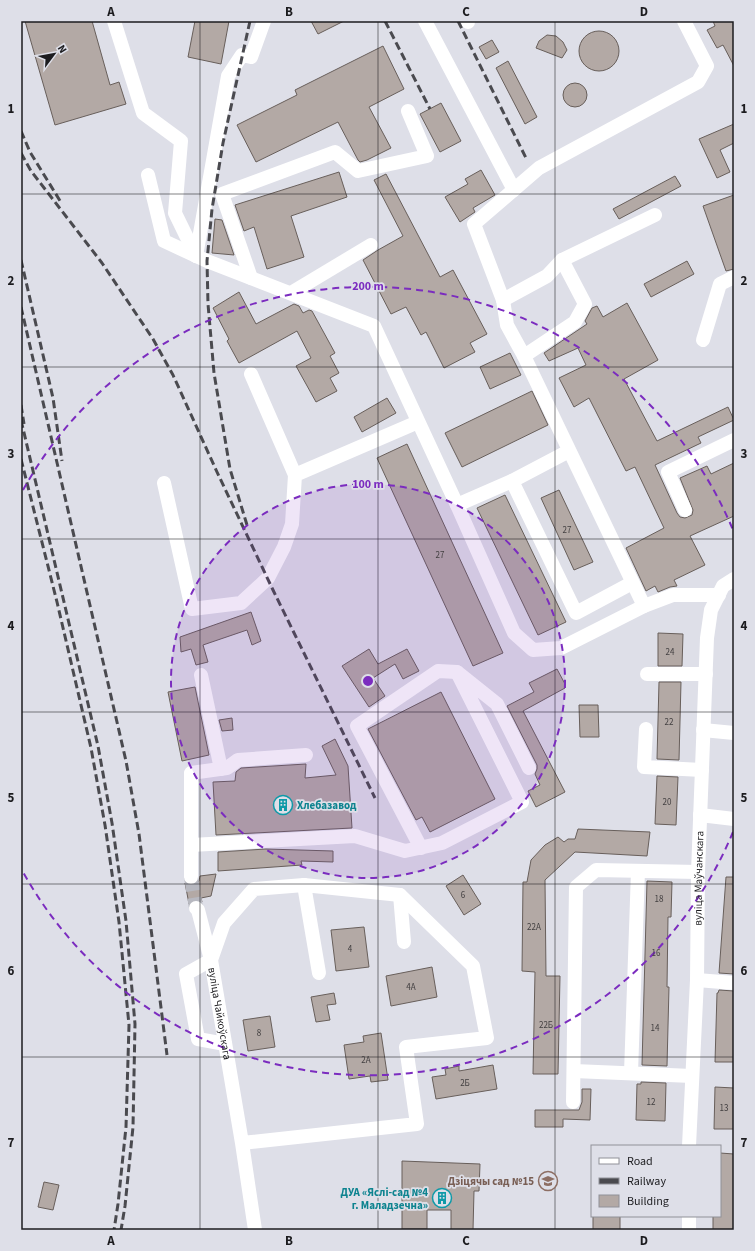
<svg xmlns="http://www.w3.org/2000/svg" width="755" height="1251" viewBox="0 0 755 1251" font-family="'Source Sans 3',sans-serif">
<rect width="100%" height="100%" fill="#dedfe8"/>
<path fill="#b3a9a5" stroke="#685f5b" d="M25 21H92L110 85 119 82 126 104 55 125Z
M195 21H229L221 64 188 57Z
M311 21H344L318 34Z
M713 21H734V66L723 45 717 48 707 30 715 26Z
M579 51a20 20 0 1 1 40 0a20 20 0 1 1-40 0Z
M547 35 556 36 563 42 567 50 562 58 536 48 539 41Z
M492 40 499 52 486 59 479 47Z
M383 46 404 89 369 107 391 148 367 160 360 162 358 160 338 122 256 162 237 125 297 95 295 90Z
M508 61 537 117 525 124 496 68Z
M563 95a12 12 0 1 1 24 0a12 12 0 1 1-24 0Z
M441 103 461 141 440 152 420 114Z
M734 124V143L720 150 730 172 717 178 699 139Z
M481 170 495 195 473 208 475 212 460 222 445 197 468 184 465 179Z
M339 172 347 197 291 216 304 257 267 269 254 227 244 231 235 205Z
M386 174 440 277 453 270 487 334 470 343 475 352 444 368 426 332 421 335 406 307 391 314 363 260 378 250 403 236 374 180Z
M675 176 681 186 619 219 613 209Z
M734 195V269L726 271 703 206Z
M215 219 222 220 234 255 212 253Z
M687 261 694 274 651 297 644 284Z
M239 292 256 324 294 304 299 306 303 313 309 310 312 311 335 353 330 356 339 373 330 378 337 391 316 402 296 366 311 358 297 331 239 363 227 341 229 339 213 308Z
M627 303 658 360 624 379 657 441 728 407 734 420 698 437 701 443 655 465 677 513 680 517 685 518 692 515 693 510 680 478 707 466 711 474 734 463V516L690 536 705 565 674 580 677 586 670 587 658 592 655 586 646 591 626 548 664 528 635 467 626 471 589 398 574 407 559 378 586 365 578 348 549 361 544 353 587 324 585 321 592 308 597 306 603 317Z
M510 353 521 375 490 389 480 367Z
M532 391 548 425 462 467 445 433Z
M387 398 396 413 362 432 354 417Z
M407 444 503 653 473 666 377 458Z
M559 490 593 562 574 570 541 498Z
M505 495 566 622 538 635 477 508Z
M251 612 261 641 252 645 247 630 203 645 208 662 196 665 191 649 181 652 180 637Z
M658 633 683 634 682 666H658Z
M369 649 378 664 407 649 419 671 403 679 395 664 373 678 385 696 369 707 342 666Z
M557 669 565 684V688L523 711 565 792 536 807 528 791 540 785 535 774 537 769V765L507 706 534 692 529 683Z
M659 682H681L679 760 657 759Z
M195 687 209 755 182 761 168 692Z
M441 692 495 799 430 832 422 817 416 820 368 729Z
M579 705H598L599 737H580Z
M232 718 233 730 222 731 219 720Z
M335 739 348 766 352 828 216 835 213 782 235 781 236 772 241 768 306 764 305 778 336 775 322 746Z
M657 776 678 777 676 825 655 824Z
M578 829 650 832 647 856 575 852 545 880 546 976H560L558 1074H533L535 972 522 971 523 882H527L531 860 545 845 558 837 564 842 568 839H575Z
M266 849 333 851V862L301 861 302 865 218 871V852Z
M216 874 211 896 201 898 202 902 198 900H193L189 904 185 883 191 885H195L199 881 200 876Z
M463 875 481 904 464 915 446 886Z
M726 877H734V974L719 973Z
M647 881 672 882 671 917H668L667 987H669L667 1066 642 1065Z
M364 927 369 967 336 971 331 930Z
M432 967 437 997 391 1006 386 976Z
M719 990 734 991V1062H715L717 993H718Z
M334 993 336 1004 327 1005 330 1020 316 1022 311 997Z
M270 1016 275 1047 248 1051 243 1020Z
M381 1033 388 1080 371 1082 370 1076 349 1079 344 1045 364 1042 363 1036Z
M493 1065 497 1089 436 1099 432 1077 446 1075 445 1069 459 1066V1071Z
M641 1082 666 1083 665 1121 636 1120 637 1084H641Z
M715 1087 734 1088V1129H714Z
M582 1089H591L590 1120 563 1119V1127H535V1110H579L582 1102Z
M720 1153 734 1154V1230H713V1216H720Z
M402 1161 480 1164 479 1191H474L473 1230H451V1210H427V1229H402Z
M44 1182 59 1185 53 1210 38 1207Z
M593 1216H620V1230H593Z"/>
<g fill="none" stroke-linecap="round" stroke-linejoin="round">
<path stroke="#b7b8c0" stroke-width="14" stroke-dasharray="14 7" stroke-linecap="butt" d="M191 877 196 908"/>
<g stroke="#fff" stroke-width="14">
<path d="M114 21 143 113 181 141 175 213 196 256"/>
<path d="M425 21 514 190"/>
<path d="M468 21V22"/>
<path d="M148 175 164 241 207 261 374 326 457 505"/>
<path d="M655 215 562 260 547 276 503 300 474 224 539 168 698 82 707 66 684 21"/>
<path d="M196 256 228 76 242 55 251 57 264 21"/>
<path d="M251 278 222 194 335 152 358 171 427 156 408 111"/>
<path d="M291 293 371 245"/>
<path d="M503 300 507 325 524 356 575 322 585 304 562 260"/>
<path d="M703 340 720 284 734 277"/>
<path d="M524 356 644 606 673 595H719"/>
<path d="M251 374 295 475"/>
<path d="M569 451 512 481 576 613 632 583"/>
<path d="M512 481 457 505 514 633 533 650 561 648 644 606"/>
<path d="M164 483 192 609 241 603 268 578 284 547 292 524 295 475 418 422"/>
<path d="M685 510 668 472 734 440"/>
<path d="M647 674H706"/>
<path d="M201 675 221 769"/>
<path d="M646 729 644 767 702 770"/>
<path d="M703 730 734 733"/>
<path d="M700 815 734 819"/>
<path d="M191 845 355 836 405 851 442 843 522 802 457 672 497 704 529 768"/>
<path d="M421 848 357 726 438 671 457 672"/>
<path d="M191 877V773L227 768 238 760 306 755"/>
<path d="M304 885 319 973"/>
<path d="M400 895 404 942"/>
<path d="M196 908 198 910 211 960 186 974 198 1039 225 1044"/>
<path d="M697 980 734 983"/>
<path d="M574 1071 692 1076"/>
<path d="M631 1073 638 871"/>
<path d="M573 1102 576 887 596 870 698 872"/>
<path id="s1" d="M242 1143 417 1124 406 1047 487 1038 473 966 400 895 304 885 254 889 224 923 211 960 242 1143 255 1230"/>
<path id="s2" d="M689 1146 697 980 698 872 707 638 711 610 723 586 734 579"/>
<path d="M689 1230V1216"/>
</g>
<path stroke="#4a4a4f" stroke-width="3" stroke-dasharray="8 4" stroke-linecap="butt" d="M385 21 430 109
M458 21 526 158
M21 131 30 152 62 204
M21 153 31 171 102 263 153 339 173 375 217 472 273 590 375 798
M21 260 53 398 62 461
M21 307 126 761 139 834 167 1055
M21 405 24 424
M21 420 98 746 112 823 126 921 135 1024 133 1127 125 1206 121 1230
M21 459 57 602 91 748 105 825 119 922 129 1025 126 1127 118 1204 114 1230
M247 525 230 469 214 373 208 304 207 261 212 209 223 143 250 21"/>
</g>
<path fill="none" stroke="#1c1c1f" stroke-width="1" stroke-opacity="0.55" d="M200 21V1230M378 21V1230M555 21V1230M21 194H734M21 367H734M21 539H734M21 712H734M21 884H734M21 1057H734"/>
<circle cx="368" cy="681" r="197" fill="#7b2cbf" fill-opacity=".12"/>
<g fill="none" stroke="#7b2cbf" stroke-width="2" stroke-dasharray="7 5">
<circle cx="368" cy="681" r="197"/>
<path d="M733 832A395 395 0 0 1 23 872M23 490A395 395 0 0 1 733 530"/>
</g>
<defs>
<g id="building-ring" transform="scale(1)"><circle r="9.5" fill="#dedfe8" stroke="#0f9aa8" stroke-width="1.5"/><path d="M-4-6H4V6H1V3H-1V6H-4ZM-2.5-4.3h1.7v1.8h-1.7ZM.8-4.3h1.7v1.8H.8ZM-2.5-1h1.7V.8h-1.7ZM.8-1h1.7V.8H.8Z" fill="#0f9aa8"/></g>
<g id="school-ring" transform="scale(1)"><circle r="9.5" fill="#dedfe8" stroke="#8d6e63" stroke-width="1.5"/><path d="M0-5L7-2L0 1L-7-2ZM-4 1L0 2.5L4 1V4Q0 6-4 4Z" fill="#8d6e63"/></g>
</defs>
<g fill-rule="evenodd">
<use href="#building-ring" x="283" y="805"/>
<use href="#school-ring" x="548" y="1181"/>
<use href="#building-ring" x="442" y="1198"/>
</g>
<g text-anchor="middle" stroke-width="3.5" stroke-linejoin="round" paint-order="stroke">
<g font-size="9" fill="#423f40">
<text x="567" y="533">27</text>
<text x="440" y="558">27</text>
<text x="670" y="655">24</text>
<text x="669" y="725">22</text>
<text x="667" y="805">20</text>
<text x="463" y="898">6</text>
<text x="659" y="902">18</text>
<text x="534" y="930">22А</text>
<text x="350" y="952">4</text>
<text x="656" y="956">16</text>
<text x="411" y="990">4А</text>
<text x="546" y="1028">22Б</text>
<text x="655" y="1031">14</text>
<text x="259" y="1036">8</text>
<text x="366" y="1063">2А</text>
<text x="465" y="1086">2Б</text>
<text x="651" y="1105">12</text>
<text x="724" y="1111">13</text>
</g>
<g font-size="11" font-weight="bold" fill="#0d838f" stroke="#dedfe8" text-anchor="start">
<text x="297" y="809">Хлебазавод</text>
<text x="428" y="1196" text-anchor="end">ДУА «Яслі-сад №4<tspan x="428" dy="13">г. Маладзечна»</tspan></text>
</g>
<g font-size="11" fill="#1c1c1f" stroke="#dedfe8">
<text dy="4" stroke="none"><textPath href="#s2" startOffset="268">вуліца Маўчанскага</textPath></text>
<text dy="4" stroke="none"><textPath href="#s1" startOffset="796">вуліца Чайкоўскага</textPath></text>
</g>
<g font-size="11" font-weight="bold" fill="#785e54" stroke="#dedfe8" text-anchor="end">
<text x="534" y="1185">Дзіцячы сад №15</text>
</g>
</g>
<circle cx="368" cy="681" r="6" fill="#7b2cbf" stroke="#dedfe8" stroke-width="2"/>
<g font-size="12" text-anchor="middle" font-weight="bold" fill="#7b2cbf" stroke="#dedfe8" stroke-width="3.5" stroke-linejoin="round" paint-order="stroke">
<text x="368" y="290">200 m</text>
<text x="368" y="488">100 m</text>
</g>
<rect width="755" height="1251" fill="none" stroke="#dedfe8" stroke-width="44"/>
<rect x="591" y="1145" width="130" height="72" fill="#dedfe8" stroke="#909198"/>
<rect x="599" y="1158" width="20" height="6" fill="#ffffff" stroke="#909198"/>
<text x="627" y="1165" font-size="12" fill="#1c1c1f">Road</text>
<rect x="599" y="1178" width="20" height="6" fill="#4a4a4f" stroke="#909198"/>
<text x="627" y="1185" font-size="12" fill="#1c1c1f">Railway</text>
<rect x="599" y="1195" width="20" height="12" fill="#b3a9a5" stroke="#909198"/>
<text x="627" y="1205" font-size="12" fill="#1c1c1f">Building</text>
<g transform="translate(54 54) rotate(58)" stroke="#dedfe8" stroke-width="3" paint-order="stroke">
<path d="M0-3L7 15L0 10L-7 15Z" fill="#1c1c1f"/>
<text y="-6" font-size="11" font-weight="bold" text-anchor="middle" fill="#1c1c1f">N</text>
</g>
<rect x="22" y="22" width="711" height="1207" fill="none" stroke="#1c1c1f" stroke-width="1.5"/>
<g font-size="13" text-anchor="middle" font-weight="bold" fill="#1c1c1f">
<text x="111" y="16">A</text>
<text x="289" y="16">B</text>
<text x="466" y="16">C</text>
<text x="644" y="16">D</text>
<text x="11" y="113">1</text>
<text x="744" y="113">1</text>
<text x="11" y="285">2</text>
<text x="744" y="285">2</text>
<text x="11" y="458">3</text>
<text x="744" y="458">3</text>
<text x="11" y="630">4</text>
<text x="744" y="630">4</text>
<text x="11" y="802">5</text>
<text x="744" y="802">5</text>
<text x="11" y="975">6</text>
<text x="744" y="975">6</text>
<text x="11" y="1147">7</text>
<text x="744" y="1147">7</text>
<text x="111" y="1245">A</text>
<text x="289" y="1245">B</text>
<text x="466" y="1245">C</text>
<text x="644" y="1245">D</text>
</g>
</svg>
